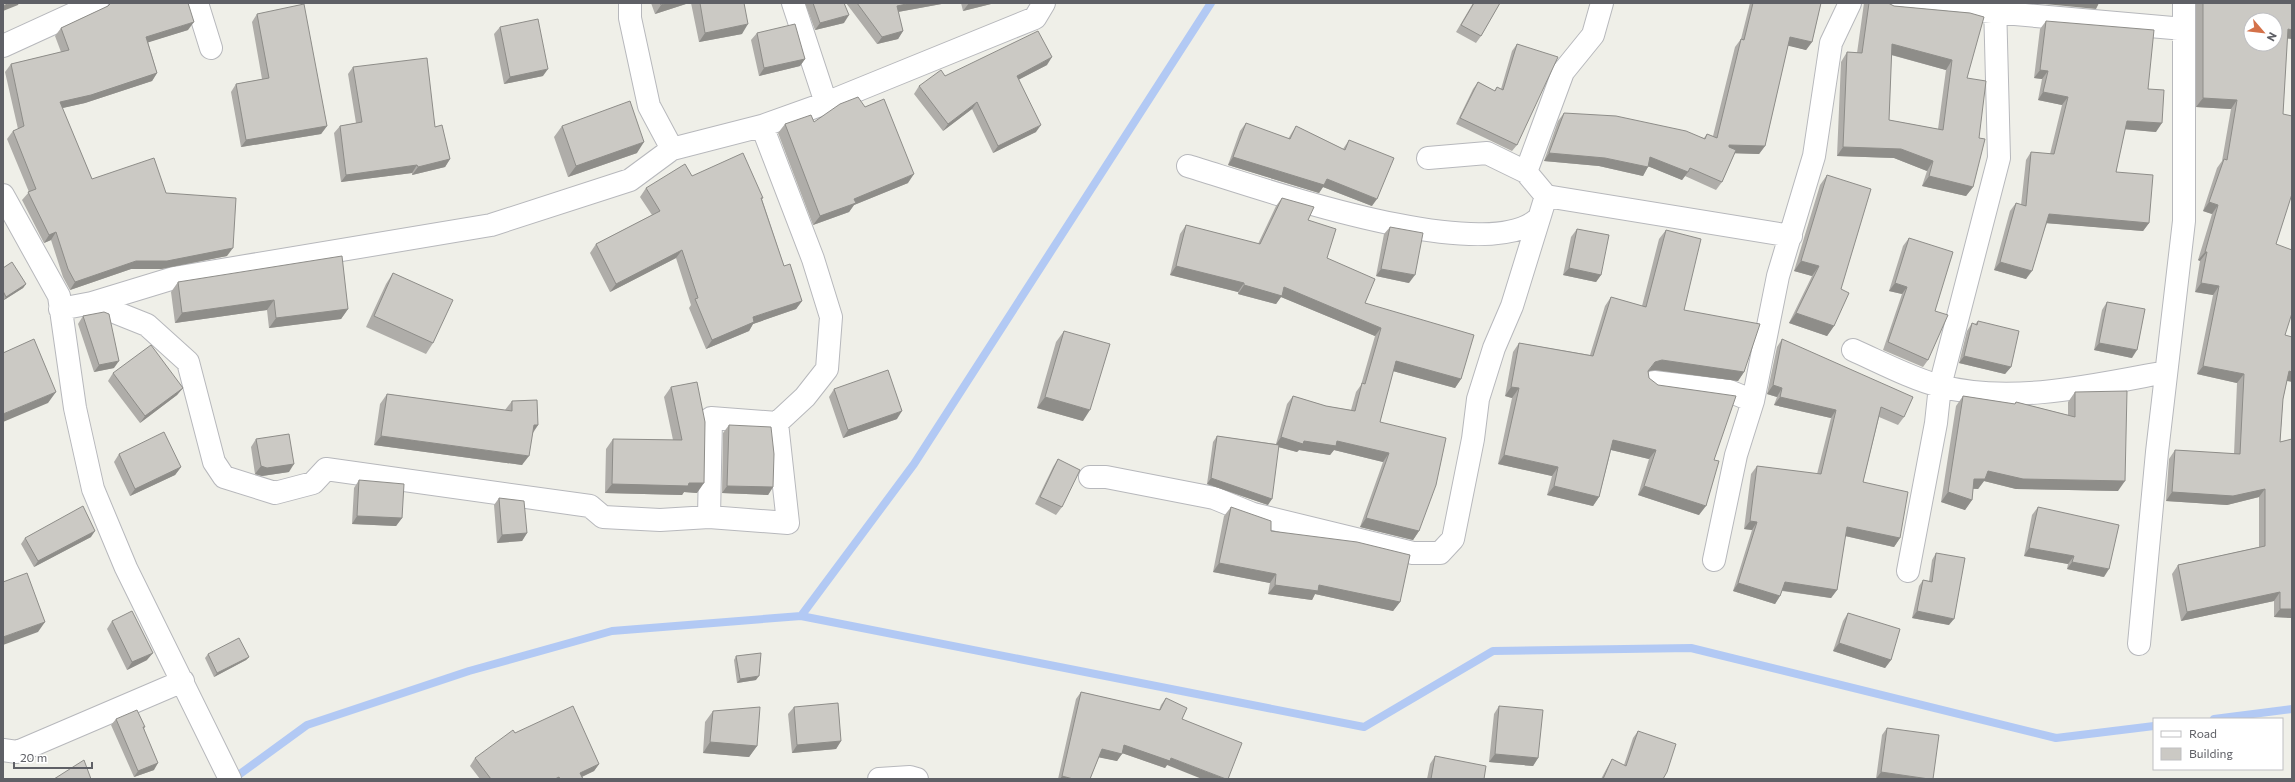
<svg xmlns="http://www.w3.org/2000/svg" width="2295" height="782" viewBox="0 0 2295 782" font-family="Commissioner,sans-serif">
<rect width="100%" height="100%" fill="#efefe8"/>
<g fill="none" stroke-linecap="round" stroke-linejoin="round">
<path stroke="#b2c9f4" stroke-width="8" d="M801 616 914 464 1211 3
M2214 719 2292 709
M233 779 307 725 469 671 612 631 801 616 1364 727 1493 651 1691 648 2056 738 2154 726"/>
<g stroke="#b7b8bc" stroke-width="24">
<path id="street" d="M197 3 211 48
M630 3V18L649 106 672 149
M793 3 826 103
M1889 3 2184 29
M3 46 97 3
M1428 158 1487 153 1526 172 1546 196 1791 236
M1188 166C1255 186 1486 269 1539 218
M1526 172 1563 72 1593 35 1602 3
M3 195 59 296 75 408 93 489 126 568 230 779
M92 303 174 278 491 225 630 180 672 149 762 126 826 103 1035 18 1044 3
M60 309 92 303 147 325 188 362 214 462 224 477 275 493 313 483 326 469 590 506 603 517 660 520 709 517 788 523 777 423
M1853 350C1880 362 1912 379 1940 386 2011 405 2096 385 2166 372
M1654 382 1729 391 1753 401 1778 276 1814 156 1831 43 1850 3
M1090 477H1106L1214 498 1253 514 1413 553H1440L1453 539 1473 439 1478 399 1494 348 1512 306 1546 196
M709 517 711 418 777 423 805 397 827 369 831 317 813 259 762 126
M1714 560 1736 455 1753 401
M1908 571 1936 423 1940 386 1999 158 1995 3
M2139 644 2157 452 2184 221V3
M3 750 17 752 183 681
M879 779 910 777 917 779"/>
</g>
<use href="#street" stroke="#fff" stroke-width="22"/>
</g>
<path fill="#afada9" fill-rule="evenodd" d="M651 3H689L655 14Z
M691 3H744L742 34 699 42Z
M805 3H844V23L815 30Z
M846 3H947L898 12 903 31 898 39 877 44Z
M961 3H995L963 11Z
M1473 3H1500L1481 36 1476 43 1456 32Z
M1750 3H1821L1812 42 1806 50 1788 45 1765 146 1759 154 1735 153 1722 182 1716 190 1685 176 1682 180 1648 166 1643 176 1599 166 1544 161 1558 121 1564 113 1704 138 1707 134 1713 136 1735 47 1741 39Z
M1864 3H1888L1894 6 1970 13 1967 78 1973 187 1966 196 1922 186 1927 171 1894 158 1837 156 1841 62 1847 52 1857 53ZM1891 55 1946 70 1938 129 1889 120Z
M2196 3H2292L2287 38 2276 244 2285 335 2287 381 2283 399 2280 442 2292 439V618L2274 617V601L2181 621 2172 574 2178 565 2259 547V497L2227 505 2166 501 2169 459 2175 450 2234 454 2237 383 2197 374 2213 295 2195 292 2200 261 2198 260 2212 214 2203 211 2217 168 2222 161 2231 109 2196 107Z
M108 6 188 30 148 42 157 73 152 81 85 103 62 108 92 179 166 193 227 256 161 269H131L70 290 63 277 51 240 44 243 22 200 29 192 7 139 13 131 18 129 5 72 11 64 61 52 55 36 61 28Z
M257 14 327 126 321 134 241 147 231 92 236 84 262 79 252 22Z
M2046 21 2148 89 2156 132 2125 129 2116 172 2149 223 2143 231 2047 223 2026 279 1994 270 2010 211 2016 203 2021 205 2026 160 2031 152 2050 154 2062 105 2038 100 2042 79 2034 78 2040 29Z
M500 27 543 76 504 84 494 34Z
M757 33 805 59 800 66 759 76 751 40Z
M1517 44V145L1512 151 1456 124 1473 89 1478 82 1494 91 1497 87 1501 89 1512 51Z
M1047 65 1018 80 1036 132 993 153 972 109 943 131 914 94 919 86 945 76Z
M353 67 435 127 450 159 445 167 412 175V173L341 182 334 133 340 126 356 123 348 74Z
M814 122 908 183 854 205 849 212 813 225 778 133 785 124Z
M1246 123 1288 139 1291 134 1296 126 1343 149 1349 140 1372 206 1323 187 1319 193 1228 165 1240 131Z
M562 126 637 153 568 177 554 137Z
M1827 175 1841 289 1834 326 1827 336 1789 323 1812 276 1794 271 1820 185Z
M692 176 763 198 762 199 784 266 802 301 796 309 753 324 749 331 706 349 689 308 691 305 676 258 610 292 590 253 596 244 652 215 640 197 646 188Z
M1282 198 1308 220 1327 258 1365 303 1461 379 1455 388 1393 371 1380 422 1419 531 1413 540 1360 527 1383 462 1334 450 1330 455 1299 450 1297 452 1278 447 1268 505 1207 484 1213 442 1217 436 1276 444 1287 404 1293 396 1326 406 1351 410 1356 392 1361 385 1375 336 1281 297 1276 304 1238 294V292L1170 275 1180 234 1186 225 1258 244 1276 206Z
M1390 227 1409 283 1376 276 1384 234Z
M1577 229 1601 275 1596 282 1563 275 1571 237Z
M1666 230 1684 310 1744 372 1738 381 1655 370 1649 371 1648 372 1649 378 1714 460 1699 515 1638 495 1649 459 1611 450 1599 497 1593 506 1547 495 1552 476 1498 464 1512 398 1505 396 1513 352 1519 343 1590 355 1605 306 1611 297 1642 306 1659 239Z
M1909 238 1928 360 1923 367 1883 350 1902 294 1889 291 1903 246Z
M3 268 26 284 23 288 4 300H3Z
M393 273 433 343 426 354 366 327 386 284Z
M178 282 348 309 341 319 269 328 267 310 175 323 171 292Z
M2107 302 2132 358 2094 350 2102 310Z
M83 316 114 368 94 372 78 324Z
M1978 321 2011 367 2005 374 1959 363 1967 331 1972 323 1975 324Z
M1064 331 1083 421 1037 408 1056 342Z
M1782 339 1904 417 1898 425 1879 417 1863 482 1900 538 1894 547 1845 536 1837 590 1831 598 1782 591 1780 596 1775 604 1733 591 1752 530 1744 529 1751 474 1757 466 1817 474 1831 418 1774 405 1777 397 1767 394 1777 347Z
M113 373 183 388 177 395 140 423 108 381Z
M671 387 697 493 684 492 682 495 605 493 606 449 613 439 673 440 664 397Z
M834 389 897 419 843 438 829 397Z
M2075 392 2118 491 2016 489 1984 481 1978 489H1973L1972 500 1965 510 1941 502 1956 406 1963 396 2015 404 2016 402 2068 415V402Z
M387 394 505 410 512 401 538 425 533 433 522 465 374 445 380 404Z
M729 425 773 487 768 495 722 493 723 433Z
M256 439 289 472 262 476 255 474 251 447Z
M119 454 181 467 175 475 130 496 114 462Z
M1058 459 1062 507 1056 515 1035 504 1053 467Z
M359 480 402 518 396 526 352 524 354 488Z
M499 498 527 533 522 541 497 543 494 505Z
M1231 507 1271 531 1400 602 1393 611 1315 594 1312 600 1268 594 1270 583 1213 572 1224 516Z
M2038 507 2104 577 2067 569 2068 564 2024 556 2032 515Z
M91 537 34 567 21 544 25 538Z
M1936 553 1949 625 1912 618 1919 586 1923 580 1929 581 1932 560Z
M1848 613 1891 660 1885 668 1833 651 1843 621Z
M112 621 147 660 127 670 107 629Z
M208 654 249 657 246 660 214 677 205 658Z
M736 656 756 680 737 683 734 660Z
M1081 692 1159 710 1161 705 1166 698 1182 719 1167 765 1165 768 1122 753 1117 761 1099 757 1090 779H1058L1076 699Z
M1499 706 1538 758 1533 766 1489 762 1494 714Z
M794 707 841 741 836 749 792 753 788 714Z
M713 711 757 746 749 757 703 753 705 722Z
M116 719 145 727 144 728 154 770 134 777 111 725Z
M1887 728 1933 779H1876L1882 735Z
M1638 731 1663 779H1601L1608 766 1612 759 1624 765 1633 738Z
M515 733 599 764 594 771 582 777 583 779H480L470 766 475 758Z
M1435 756 1484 779H1427L1430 764Z"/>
<path fill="#8e8d89" d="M10 3H19L18 5 3 11V6Z
M668 3H689L655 14 661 5Z
M911 3H947L892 13 897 6Z
M969 3H995L963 11Z
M2035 3H2099L2096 9Z
M849 15 844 23 815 30 820 23Z
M194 22 188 30 140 45 146 37Z
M748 24 742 34 699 42 705 33Z
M2288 29 2292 30V39L2282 38Z
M903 31 898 39 877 44 882 37Z
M1790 37 1812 42 1806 50 1785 45Z
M1892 44 1952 60 1946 70 1885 53Z
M1052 57 1047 65 1012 83 1017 76Z
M805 59 800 66 759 76 764 68Z
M548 69 543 76 504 84 510 77Z
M2040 70 2048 71 2042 79 2034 78Z
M157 73 152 81 85 103 54 110 60 102Z
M2043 92 2068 97 2062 105 2038 100Z
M2203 98 2237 100 2231 109 2196 107Z
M977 102 972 109 943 131 948 124Z
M2127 121 2162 123 2156 132 2122 129Z
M1041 125 1036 132 993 153 998 146Z
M327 126 321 134 241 147 246 140Z
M644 142 637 153 568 177 576 166Z
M1729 145 1765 146 1759 154 1724 153Z
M1843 147 1901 149 1933 161 1927 171 1894 158 1837 156Z
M1549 153 1605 158 1648 167 1643 176 1599 166 1544 161Z
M1233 157 1327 179 1377 199 1372 206 1323 187 1319 193 1228 165Z
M1650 157 1688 172 1682 180 1645 165Z
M450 159 445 167 412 175 418 167Z
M417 165 412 173 341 182 346 175Z
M914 174 908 183 854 205 849 212 813 225 820 216 854 199Z
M1929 176 1973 187 1966 196 1922 186Z
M2209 202 2218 205 2212 214 2203 211Z
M2049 214 2149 223 2143 231 2044 223Z
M56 232 51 240 44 243 49 235Z
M233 248 227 256 161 269H131L70 290 75 282 136 261Z
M682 250 676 258 610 292 616 284Z
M2205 252H2207L2200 261 2198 260Z
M1801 261 1819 266 1812 276 1794 271Z
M2000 262 2032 271 2026 279 1994 270Z
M1176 266 1244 283 1238 292 1170 275Z
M1569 268 1601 275 1596 282 1563 275Z
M1381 269 1415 275 1409 283 1376 276Z
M1895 283 1907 287 1902 294 1889 291Z
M2201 283 2219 286 2213 295 2195 292Z
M26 284 23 288 4 300 6 297Z
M1244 285 1284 287 1381 328 1375 336 1281 297 1276 304 1238 294Z
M274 300 267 310 175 323 182 313Z
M802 301 796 309 753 324 749 331 706 349 712 340 753 317Z
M348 309 341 319 269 328 276 318Z
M1796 313 1834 326 1827 336 1789 323Z
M2099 343 2137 350 2132 358 2094 350Z
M1964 356 2011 367 2005 374 1959 363Z
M1662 360 1744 372 1738 381 1655 370 1649 371 1642 380 1655 362Z
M119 361 114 368 94 372 99 365Z
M1396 361 1461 379 1455 388 1389 370Z
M2203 366 2244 374 2237 383 2197 374Z
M2289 371 2292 372V382L2283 380Z
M1773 385 1782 388 1777 397 1767 394Z
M1511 387 1519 388 1512 398 1505 396Z
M183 388 177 395 140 423 145 416Z
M56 392 48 403 3 422V414Z
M1045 397 1090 410 1083 421 1037 408Z
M1780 397 1836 410 1831 418 1774 405Z
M902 411 897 419 843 438 848 430Z
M534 425H538L531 435Z
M381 436 529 456 522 465 374 445Z
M1281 437 1304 441H1337L1389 453 1383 462 1334 450 1330 455 1299 450 1297 452 1275 446Z
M1613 440 1656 450 1649 459 1607 449Z
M1504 455 1558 467 1552 476 1498 464Z
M294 464 289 472 262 476 255 474 261 466Z
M181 467 175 475 130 496 135 489Z
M1988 471 2125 481 2118 491 2016 489 1984 481 1978 489 1967 488 1974 479Z
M1211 478 1272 499 1268 505 1207 484Z
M689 483H704L697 493 684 492 682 495 605 493 612 484Z
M727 486 773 487 768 495 722 493Z
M1554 486 1599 497 1593 506 1547 495Z
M1644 486 1706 506 1699 515 1638 495Z
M2265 489 2259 497 2227 505 2166 501 2172 492Z
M1948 492 1972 500 1965 510 1941 502Z
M357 516 402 518 396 526 352 524Z
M1366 518 1419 531 1413 540 1360 527Z
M1750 521 1757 522 1752 530 1744 529Z
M1847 527 1900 538 1894 547 1841 535Z
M95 531 91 537 34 567 38 561Z
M527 533 522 541 497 543 502 535Z
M2029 548 2074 556 2068 564 2024 556Z
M2072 562 2109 569 2104 577 2067 569Z
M1219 563 1276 574 1270 583 1213 572Z
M1785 582 1837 590 1831 598 1779 590Z
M1738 583 1780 596 1775 604 1733 591Z
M1275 585H1319L1400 602 1393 611 1315 594 1312 600 1268 594Z
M2280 592 2274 601 2181 621 2187 612Z
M2280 609H2292V618L2274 617Z
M1917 611 1954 619 1949 625 1912 618Z
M45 622 38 632 3 645V637Z
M1839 643 1891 660 1885 668 1833 651Z
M153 653 147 660 127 670 132 662Z
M249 657 246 660 214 677 217 673Z
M759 676 756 680 737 683 740 679Z
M841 741 836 749 792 753 797 745Z
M710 742 757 746 749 757 703 753Z
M1124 745 1171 758 1226 779H1202L1167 765 1165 768 1119 752Z
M1102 749 1122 754 1117 761 1097 757Z
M1495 754 1538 758 1533 766 1489 762Z
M158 763 154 770 134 777 138 771Z
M599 764 594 771 577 779 580 773Z
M1881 772 1929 779H1876Z
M1062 776 1073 779H1060Z"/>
<path fill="#cbc9c4" stroke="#8e8d89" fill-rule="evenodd" d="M3 3H10L3 6Z
M111 3H188L194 22 146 37 157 73 91 95 60 102 92 179 154 158 166 193 236 198 233 248 167 261H136L75 282 68 269 56 232 49 235 28 192 36 189 13 131 24 126 11 64 69 50 61 28 108 6Z
M660 3H668L661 5Z
M700 3H744L748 24 705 33Z
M813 3H844L849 15 820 23Z
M857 3H911L897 6 903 31 882 37Z
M1474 3H1500L1481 36 1461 25Z
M1753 3H1821L1812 42 1790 37 1765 146 1729 145V147L1736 150 1722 182 1690 168 1688 172 1650 157 1648 167 1605 158 1549 153 1564 113 1616 116 1686 131 1705 139 1707 134 1717 138 1741 39 1744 40Z
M1869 3H1888L1894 6 1970 13 1984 17 1967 78 1986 81 1979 138 1985 139 1973 187 1929 176 1933 161 1901 149 1843 147 1847 52 1862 53ZM1892 44 1952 60 1943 130 1889 120Z
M2203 3H2292V30L2288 29 2283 114 2292 116V194L2276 244 2292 250V313L2285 335 2292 337V372L2289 371 2283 399 2280 442 2292 439V609H2280V592L2187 612 2178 565 2265 546V489L2233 496 2172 492 2175 450 2240 454 2244 374 2203 366 2219 286 2201 283 2207 252H2205L2218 205 2209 202 2224 159 2227 160 2237 100 2203 98ZM2251 20H2275V44H2251Z
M304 4 327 126 246 140 236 84 269 78 257 14Z
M538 19 548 69 510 77 500 27Z
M2046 21 2154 30 2148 89 2164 90 2162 123 2127 121 2116 172 2153 175 2149 223 2049 214 2032 271 2000 262 2016 203 2026 206 2031 152 2054 154 2068 97 2043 92 2048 71 2040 70Z
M795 24 805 59 764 68 757 33Z
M1038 31 1052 57 1017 76 1041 125 998 146 977 102 948 124 919 86 941 70 945 76Z
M1517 44 1558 57 1517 145 1460 118 1478 82 1495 91 1497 87 1503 90Z
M427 58 435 127 442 125 450 159 418 167 417 165 346 175 340 126 362 122 353 67Z
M858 97 865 107 884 99 914 174 854 199 856 203 820 216 785 124 811 115 814 122 840 104Z
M630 101 644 142 576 166 562 126Z
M1246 123 1290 139 1296 126 1345 150 1349 140 1394 158 1377 199 1327 179 1324 185 1233 157Z
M743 153 763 198H761L784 266 790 264 802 301 753 317 754 322 712 340 695 299 698 298 682 250 616 284 596 244 660 211 646 188 685 164 692 176Z
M1827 175 1871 189 1841 289 1849 293 1834 326 1796 313 1819 266 1801 261Z
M1282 198 1314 207 1308 220 1336 229 1327 258 1375 279 1365 303 1474 335 1461 379 1396 361 1380 422 1446 438 1436 485 1419 531 1366 518 1389 453 1337 441 1336 446 1304 441 1303 444 1281 437 1293 396 1326 406 1355 411 1362 383 1365 384 1381 328 1284 287 1282 296 1244 285V283L1176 266 1186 225 1260 244Z
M1390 227 1423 233 1415 275 1381 269Z
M1577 229 1609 235 1601 275 1569 268Z
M1666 230 1701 239 1684 310 1760 324 1744 372 1662 360 1655 362 1648 371 1649 378 1658 385 1736 396 1714 460 1719 461 1706 506 1644 486 1656 450 1613 440 1599 497 1554 486 1558 467 1504 455 1519 388 1511 387 1519 343 1593 356 1611 297 1646 307Z
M1909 238 1953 252 1935 311 1948 315 1928 360 1888 342 1907 287 1895 283Z
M342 256 348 309 276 318 274 300 182 313 178 282Z
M12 262 26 284 6 297 3 291V268Z
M393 273 453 300 433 343 374 316Z
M2107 302 2145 309 2137 350 2099 343Z
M104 312 109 314 119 361 99 365 83 316Z
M1978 321 2019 331 2011 367 1964 356 1972 323 1977 325Z
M1064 331 1110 344 1090 410 1045 397Z
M34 339 56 392 3 414V353Z
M1782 339 1913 397 1904 417 1881 407 1863 482 1908 492 1900 538 1847 527 1837 590 1785 582 1780 596 1738 583 1757 522 1750 521 1757 466 1821 474 1836 410 1780 397 1782 388 1773 385Z
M151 345 183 388 145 416 113 373Z
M888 370 902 411 848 430 834 389Z
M697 382 705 422 704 483H689L688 486 612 484 613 439 682 440 671 387Z
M2127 391 2125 481 2023 479 1988 471 1985 479H1974L1972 500 1948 492 1963 396 2015 404 2016 402 2075 417V392Z
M387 394 512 411V401L537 400 538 425H534L529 456 381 436Z
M729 425 771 427 774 454 773 487 727 486Z
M164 432 181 467 135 489 119 454Z
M289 434 294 464 267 468 261 466 256 439Z
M1217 436 1279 445 1272 499 1211 478Z
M1058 459 1080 470 1062 507 1040 497Z
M359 480 404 484 402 518 357 516Z
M499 498 524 501 527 533 502 535Z
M83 506 95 531 38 561 25 538Z
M1231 507 1271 521V531L1357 542 1410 555 1400 602 1319 585 1318 591 1275 585 1276 574 1219 563Z
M2038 507 2119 525 2109 569 2072 562 2074 556 2029 548Z
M1936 553 1965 558 1954 619 1917 611 1923 580 1932 582Z
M27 573 45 622 3 637V582Z
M132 611 153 653 132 662 112 621Z
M1848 613 1900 629 1891 660 1839 643Z
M239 638 249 657 217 673 208 654Z
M761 653 759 676 740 679 736 656Z
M1081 692 1160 710 1166 698 1187 708 1182 719 1242 743 1228 779H1226L1171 758 1170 761 1124 745 1122 754 1102 749 1090 779H1073L1062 776Z
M838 703 841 741 797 745 794 707Z
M573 706 599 764 580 773 583 779H560L559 777 555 779H491L475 758 513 730 515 733Z
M1499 706 1543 710 1538 758 1495 754Z
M760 707 757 746 710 742 713 711Z
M137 710 145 727H143L158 763 138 771 116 719Z
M1887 728 1939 735 1933 779H1929L1881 772Z
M1638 731 1676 744 1667 772 1663 779H1603L1612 759 1626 766Z
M1435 756 1486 766 1484 779H1431Z
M84 760 91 779H54Z"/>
<rect width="2295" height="782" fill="none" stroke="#5f6066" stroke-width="8"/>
<rect x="2153" y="718" width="130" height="52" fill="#ffffff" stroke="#bfbfc2"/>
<rect x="2161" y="731" width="20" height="6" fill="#ffffff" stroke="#bfbfc2"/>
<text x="2189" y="738" font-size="12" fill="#5f6066">Road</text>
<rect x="2161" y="748" width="20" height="12" fill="#cbc9c4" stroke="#bfbfc2"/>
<text x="2189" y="758" font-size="12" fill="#5f6066">Building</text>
<g transform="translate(2263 32) rotate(118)"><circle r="19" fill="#ffffff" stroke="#bfbfc2"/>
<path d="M0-3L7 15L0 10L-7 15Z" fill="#d47149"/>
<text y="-6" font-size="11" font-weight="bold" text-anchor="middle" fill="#5f6066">N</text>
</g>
<path d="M14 762v6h78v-6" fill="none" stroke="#5f6066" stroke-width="2"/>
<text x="20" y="762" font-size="12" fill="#5f6066" stroke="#ffffff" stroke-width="3" paint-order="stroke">20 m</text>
</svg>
